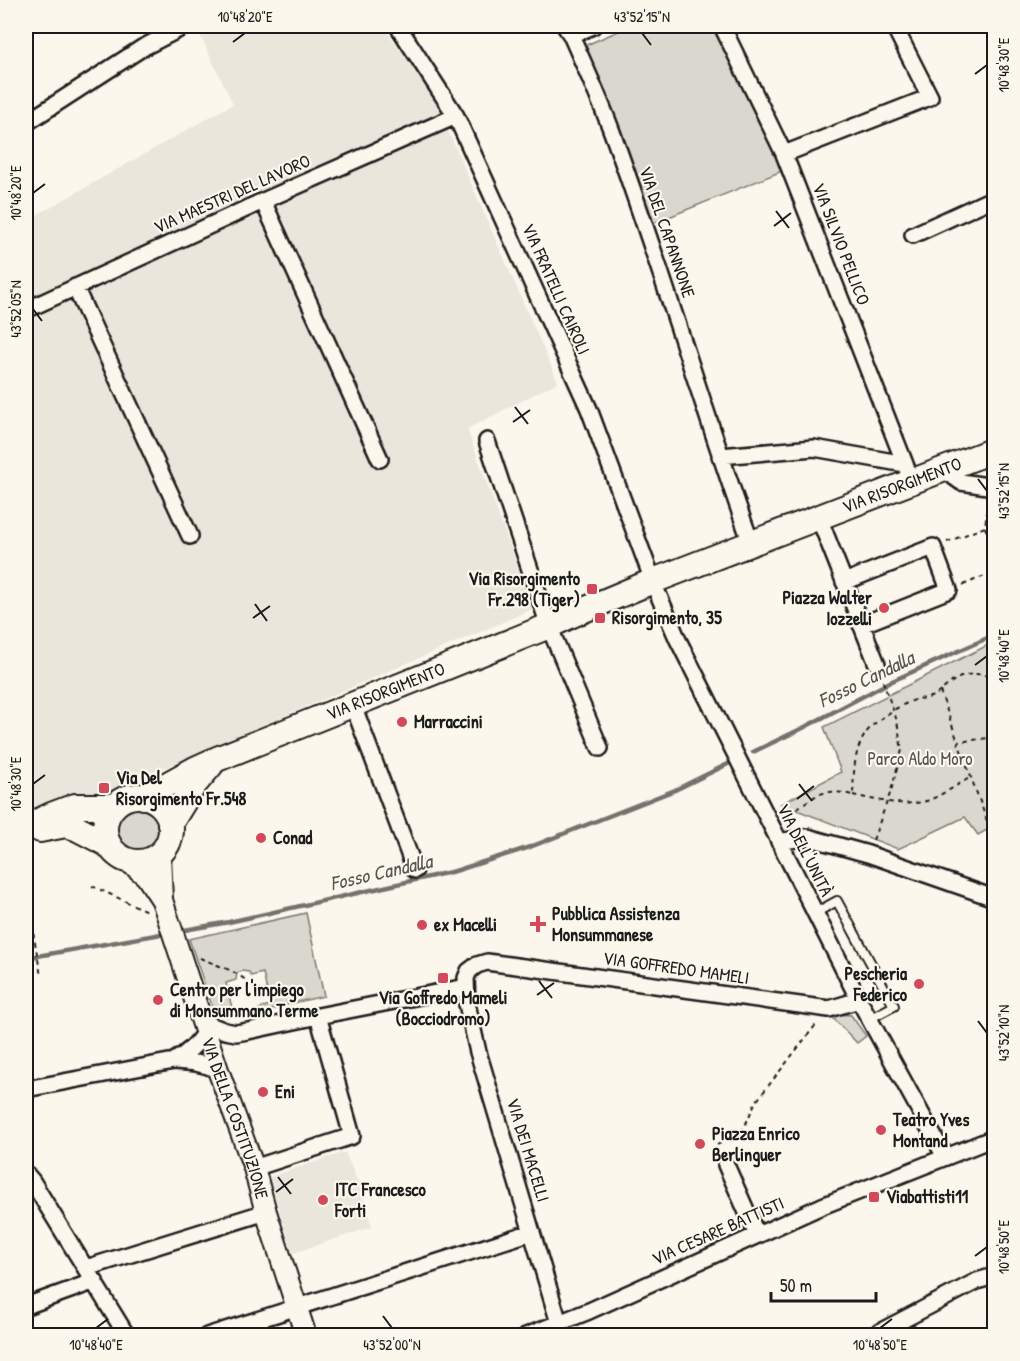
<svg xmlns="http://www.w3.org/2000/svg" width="1020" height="1361" viewBox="0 0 1020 1361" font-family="'Patrick Hand',sans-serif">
<rect width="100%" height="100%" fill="#fbf7ec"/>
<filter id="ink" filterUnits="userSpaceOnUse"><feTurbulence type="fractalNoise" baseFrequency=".0167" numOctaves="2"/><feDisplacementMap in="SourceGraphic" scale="12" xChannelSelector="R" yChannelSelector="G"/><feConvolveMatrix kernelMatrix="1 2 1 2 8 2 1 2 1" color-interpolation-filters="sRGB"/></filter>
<g filter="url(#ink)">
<path fill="#eae6dc" d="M184 26H383L432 94 558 382 467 429 533 609 159 770 26 833V221L233 104 199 33Z
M345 1152 361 1190 372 1227 293 1253 269 1177Z"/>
<path fill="#dad7ce" stroke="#7b7a75" stroke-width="1.5" d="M630 26H714L781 161 782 171 654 223 612 108 584 46Z
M994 642V826L978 835 965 817 898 849 781 804 841 772 824 727Z
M116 829a22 22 0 1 1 44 0a22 22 0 1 1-44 0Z
M306 913 324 996 289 1004 260 1014 259 1009 270 1005 263 973 251 976 249 972 242 971 237 973 236 980 226 983 233 1012 243 1009 244 1014C229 1017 223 1020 212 1006L189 939Z
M834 1014 851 1015 866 1036 857 1043 833 1018Z"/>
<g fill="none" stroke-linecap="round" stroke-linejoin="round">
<path stroke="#74726e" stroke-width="4.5" d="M753 752 803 728 890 682 994 635
M179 931 229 922 455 871 530 847 675 790 728 764
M26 958 167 933"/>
<g stroke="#1c1c1c" stroke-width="12">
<path id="service" d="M815 913 837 901 894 1006 869 1019"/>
</g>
<g stroke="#1c1c1c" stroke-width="20">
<path id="minor" d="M398 26 456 116 589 409 653 581
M565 26 571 35C585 67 600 99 612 132 662 268 702 407 751 543
M722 26 784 154 912 482
M571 35 593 26
M26 123 142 48 185 26
M784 154 930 97 894 26
M263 201 380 459
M913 235 994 198
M75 287 190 536
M26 310 263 201 456 116
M487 441 549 626 600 748
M720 456 814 448 905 464
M949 468 954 477 961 482 994 487
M819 518 877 664
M844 582 933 547 949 590 861 625
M658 594 678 640 859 1000 945 1157
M353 705 415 870
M779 842 807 837 868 854 994 898
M210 1025 225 1031 236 1033 248 1031 318 1016 466 987
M174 1061C188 1053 196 1045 205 1032
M26 1089 174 1061C190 1062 204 1063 218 1070
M726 1165 757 1235
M254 1168 352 1136 318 1016
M26 1174 32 1181 127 1336
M86 1268 266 1212
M26 1306 95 1281
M559 1323 478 1052 467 1004 466 978 469 971 477 965 487 962 829 1009 859 1000
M207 1336 532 1232
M526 1336 589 1311 822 1206 994 1138
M872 1336 977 1281 994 1276"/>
</g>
<g stroke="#1c1c1c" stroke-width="24">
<g id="tertiary">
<path id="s1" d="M160 854 162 900 218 1070 254 1168 266 1212 306 1336"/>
<path d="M128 861 146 876 162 900"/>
</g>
</g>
<g stroke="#1c1c1c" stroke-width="28">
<g id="primary">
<circle cx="138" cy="829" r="33"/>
<path id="s2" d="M144 797 195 769 217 759 549 626 572 615 653 581 994 450"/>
<path d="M170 824 194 785 211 765"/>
<path d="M26 827 51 815 75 806H114"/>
<path d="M40 830 66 825 76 828 109 845"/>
</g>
</g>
<path stroke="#1c1c1c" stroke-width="2" stroke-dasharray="4.5 4.5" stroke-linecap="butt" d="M985 527 994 554
M947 542 985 527 988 501
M963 585 994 572
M940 691 958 742
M853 795C874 800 909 808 929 800 944 794 957 785 971 777
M782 815 788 816C797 808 817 792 829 792 837 791 846 794 853 795 854 773 853 752 866 733 874 721 901 704 915 700 921 698 927 699 933 696 938 694 943 689 948 685 961 674 979 670 994 679
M990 829 958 742 988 738 994 734
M873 840 891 791 902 750 897 721 881 676
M92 886 149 912
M30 915 41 976
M200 958 232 971 246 980
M717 1145 738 1133 744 1128 755 1103 818 1022"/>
<use href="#service" stroke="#fbf7ec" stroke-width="8"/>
<use href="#minor" stroke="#fbf7ec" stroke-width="15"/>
<use href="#tertiary" stroke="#fbf7ec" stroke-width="20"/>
<use href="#primary" stroke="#fbf7ec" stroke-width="24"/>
</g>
</g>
<path fill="none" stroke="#1c1c1c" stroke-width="2" d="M642 33 651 45M233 42 245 33M975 74 987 65M33 193 45 184M776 211 789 228M774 226 791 213M33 309 42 321M515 407 528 424M513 422 530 410M978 479 987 491M255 604 267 621M253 618 270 606M975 665 987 656M33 784 45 775M799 784 812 801M797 799 814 786M539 981 552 998M537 995 554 983M978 1021 987 1033M278 1177 291 1194M276 1192 293 1179M975 1256 987 1247M383 1316 392 1328M96 1328 108 1319M880 1328 892 1319"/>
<g fill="#d1495b" stroke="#fbf7ec" stroke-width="2">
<rect x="586" y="583" width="12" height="12" rx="3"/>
<circle cx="884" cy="608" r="6"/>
<rect x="594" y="612" width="12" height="12" rx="3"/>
<circle cx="402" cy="722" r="6"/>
<rect x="98" y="782" width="12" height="12" rx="3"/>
<circle cx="261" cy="838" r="6"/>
<path d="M535 915h6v6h6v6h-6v6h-6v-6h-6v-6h6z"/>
<circle cx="422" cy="925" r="6"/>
<rect x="437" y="972" width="12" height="12" rx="3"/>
<circle cx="919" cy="984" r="6"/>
<circle cx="158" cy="1000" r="6"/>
<circle cx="263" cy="1092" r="6"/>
<circle cx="881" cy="1130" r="6"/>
<circle cx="700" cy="1144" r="6"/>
<rect x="868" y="1191" width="12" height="12" rx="3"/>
<circle cx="323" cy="1200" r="6"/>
</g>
<g text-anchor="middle" stroke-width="4.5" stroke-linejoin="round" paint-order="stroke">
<g font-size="18" fill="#1c1c1c" stroke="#fbf7ec">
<text transform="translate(232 194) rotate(-24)" y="6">VIA MAESTRI DEL LAVORO</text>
<text transform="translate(667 232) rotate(71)" y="6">VIA DEL CAPANNONE</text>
<text transform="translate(841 244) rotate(69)" y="6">VIA SILVIO PELLICO</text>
<text transform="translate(556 289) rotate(66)" y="6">VIA FRATELLI CAIROLI</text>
<text dy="6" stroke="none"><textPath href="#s2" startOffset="820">VIA RISORGIMENTO</textPath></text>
<text dy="6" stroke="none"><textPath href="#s2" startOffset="264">VIA RISORGIMENTO</textPath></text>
<text transform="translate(805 850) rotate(63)" y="6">VIA DELL'UNITÀ</text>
<text transform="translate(676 968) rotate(8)" y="6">VIA GOFFREDO MAMELI</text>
<text dy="6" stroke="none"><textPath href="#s1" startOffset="276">VIA DELLA COSTITUZIONE</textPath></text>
<text transform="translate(528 1150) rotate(73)" y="6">VIA DEI MACELLI</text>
<text transform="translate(718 1231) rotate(-24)" y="6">VIA CESARE BATTISTI</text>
</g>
<g font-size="18" font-weight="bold" fill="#1c1c1c" stroke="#fbf7ec" text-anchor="start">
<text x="580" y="585" text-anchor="end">Via Risorgimento<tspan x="580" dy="21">Fr.298 (Tiger)</tspan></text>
<text x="872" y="604" text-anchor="end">Piazza Walter<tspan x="872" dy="21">Iozzelli</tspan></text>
<text x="612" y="624">Risorgimento, 35</text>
<text x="414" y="728">Marraccini</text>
<text x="116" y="784">Via Del<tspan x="116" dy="21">Risorgimento Fr.548</tspan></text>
<text x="273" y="844">Conad</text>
<text x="552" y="920">Pubblica Assistenza<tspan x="552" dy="21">Monsummanese</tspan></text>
<text x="434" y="931">ex Macelli</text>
<text x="907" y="980" text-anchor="end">Pescheria<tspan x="907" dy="21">Federico</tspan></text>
<text x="170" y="996">Centro per l'impiego<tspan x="170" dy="21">di Monsummano Terme</tspan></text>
<text x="443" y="1004" text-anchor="middle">Via Goffredo Mameli<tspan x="443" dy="21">(Bocciodromo)</tspan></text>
<text x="275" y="1098">Eni</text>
<text x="893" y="1126">Teatro Yves<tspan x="893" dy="21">Montand</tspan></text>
<text x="712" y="1140">Piazza Enrico<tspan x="712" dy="21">Berlinguer</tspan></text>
<text x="335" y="1196">ITC Francesco<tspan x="335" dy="21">Forti</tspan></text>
<text x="886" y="1203">Viabattisti11</text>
</g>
<g font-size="18" fill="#555451" stroke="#fbf7ec">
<text x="920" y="765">Parco Aldo Moro</text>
</g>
<g font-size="20" font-style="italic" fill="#575653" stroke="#fbf7ec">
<text transform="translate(866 679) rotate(-26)" y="7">Fosso Candalla</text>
<text transform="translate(381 872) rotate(-13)" y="7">Fosso Candalla</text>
</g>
</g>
<rect width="1020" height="1361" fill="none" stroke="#fbf7ec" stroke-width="66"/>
<path d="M771 1292v9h105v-9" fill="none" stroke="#1c1c1c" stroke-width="3"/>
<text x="780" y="1292" font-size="18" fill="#1c1c1c" stroke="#fbf7ec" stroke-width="4.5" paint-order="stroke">50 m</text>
<rect x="33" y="33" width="954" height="1295" fill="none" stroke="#1c1c1c" stroke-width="2"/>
<g font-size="15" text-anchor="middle" fill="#1c1c1c">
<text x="245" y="22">10°48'20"E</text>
<text x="642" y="22">43°52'15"N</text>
<text transform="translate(1004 65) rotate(-90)" y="5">10°48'30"E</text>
<text transform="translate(16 193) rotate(-90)" y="5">10°48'20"E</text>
<text transform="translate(16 309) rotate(-90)" y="5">43°52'05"N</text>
<text transform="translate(1004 491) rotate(-90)" y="5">43°52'15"N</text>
<text transform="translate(1004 656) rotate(-90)" y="5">10°48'40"E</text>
<text transform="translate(16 784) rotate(-90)" y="5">10°48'30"E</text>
<text transform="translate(1004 1033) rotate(-90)" y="5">43°52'10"N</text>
<text transform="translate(1004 1247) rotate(-90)" y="5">10°48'50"E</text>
<text x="96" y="1350">10°48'40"E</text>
<text x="392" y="1350">43°52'00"N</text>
<text x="880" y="1350">10°48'50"E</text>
</g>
</svg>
